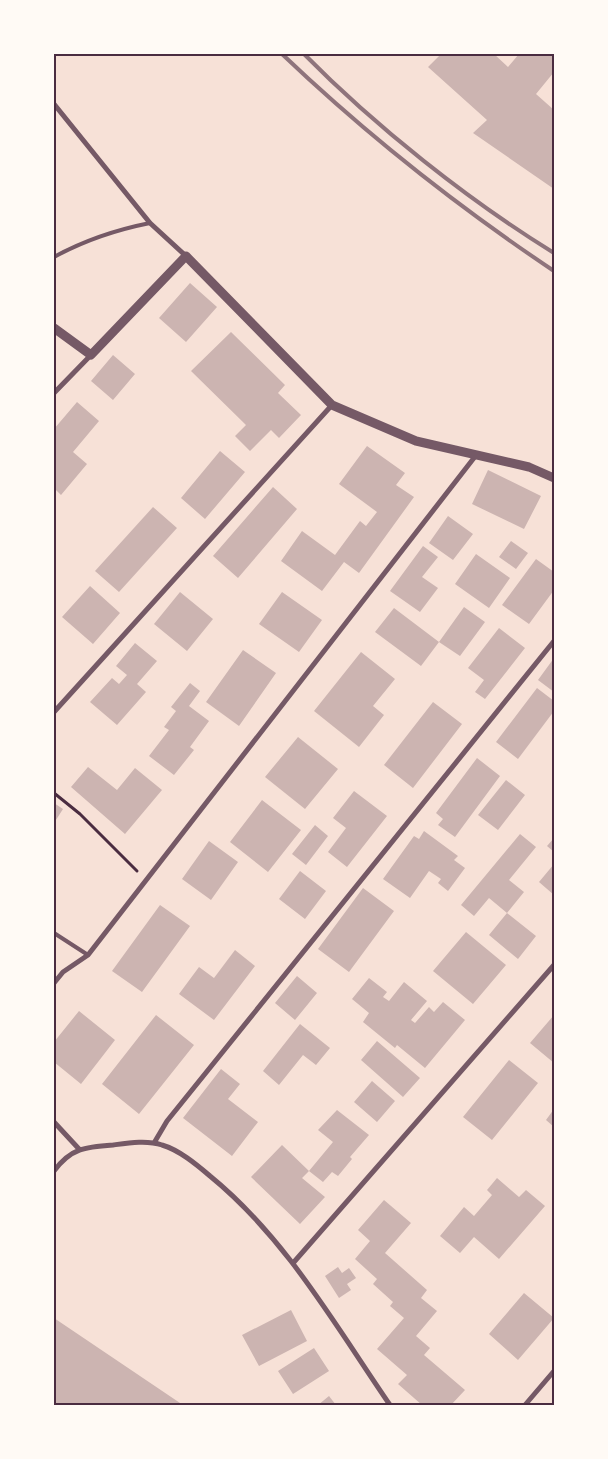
<svg xmlns="http://www.w3.org/2000/svg" width="608" height="1459" viewBox="0 0 608 1459" font-family="'Playfair Display',serif">
<rect width="100%" height="100%" fill="#f7e1d7"/>
<path fill="#ccb4b1" d="M441 54H494L508 67 519 54H554V72L536 94 554 110V189L473 133 487 120 428 67Z
M190 283 217 307 186 342 159 318Z
M231 332 285 385 278 393 301 415 279 438 271 430 250 451 235 436 246 425 191 371Z
M113 355 135 374 113 400 91 381Z
M77 402 99 421 73 452 87 464 61 495 54 488V429Z
M367 446 405 473 396 485 414 497 359 573 344 562 322 591 281 561 302 531 335 555 360 521 366 526 377 512 339 484Z
M220 451 245 472 205 519 181 498Z
M488 470 541 496 524 529 472 504Z
M273 487 297 509 238 578 213 556Z
M153 507 177 528 119 592 95 571Z
M448 516 473 534 453 560 429 543Z
M511 541 528 553 516 569 499 557Z
M423 546 438 557 422 577 438 588 420 612 390 591Z
M476 554 510 578 489 608 455 584Z
M536 559 554 572V590L529 624 502 605Z
M90 586 120 613 93 644 62 617Z
M180 592 213 619 187 651 154 624Z
M282 592 322 620 299 652 259 624Z
M464 607 485 622 460 656 439 642 421 666 375 632 394 608 439 642Z
M499 628 525 648 485 699 475 692 484 680 468 668Z
M135 643 157 661 137 684 146 692 117 725 90 702 112 678 119 684 127 675 116 666Z
M243 650 276 673 239 726 206 702Z
M361 652 395 679 373 706 384 715 359 747 314 711Z
M554 658V692L538 680Z
M190 683 200 691 189 706 209 721 190 747 194 750 174 775 149 756 169 730 164 727 176 711 171 707Z
M537 688 554 701V711L518 759 496 742Z
M433 702 462 724 413 788 384 765Z
M298 737 338 769 305 809 265 777Z
M477 758 500 776 455 837 438 825 443 819 436 813Z
M88 767 117 790 135 768 162 790 125 834 71 787Z
M506 780 525 795 498 830 478 815Z
M354 791 387 816 347 867 328 852 346 828 333 818Z
M262 800 301 830 268 872 230 842Z
M54 803 63 809 54 823Z
M315 825 328 836 306 865 292 854Z
M424 831 458 856 454 860 465 868 448 891 438 883 441 879 429 871 410 898 383 879 414 836 419 839Z
M520 834 536 847 509 880 524 892 507 913 489 898 474 916 461 905Z
M554 838V852L547 846Z
M209 841 238 862 211 900 182 879Z
M554 864V895L539 882Z
M300 871 326 891 305 919 279 899Z
M363 888 394 911 349 972 318 949Z
M160 905 190 926 142 992 112 971Z
M507 913 536 936 518 959 489 935Z
M466 932 506 965 473 1004 433 971Z
M235 950 255 966 214 1020 179 994 199 967 214 978Z
M297 976 317 993 295 1020 275 1003Z
M369 978 387 992 383 997 389 1001 404 982 427 1001 411 1020 415 1023 429 1007 434 1012 443 1002 465 1020 425 1068 397 1045 395 1048 363 1022 369 1013 352 999Z
M79 1011 115 1040 81 1084 54 1062V1042Z
M156 1015 194 1045 139 1114 102 1084Z
M554 1015V1063L530 1043Z
M300 1024 330 1048 316 1065 303 1055 279 1085 263 1071Z
M377 1041 420 1078 403 1097 361 1060Z
M509 1060 538 1083 492 1140 463 1117Z
M221 1069 240 1084 228 1099 258 1122 232 1156 183 1118Z
M372 1081 395 1101 377 1122 354 1102Z
M554 1109V1127L546 1120Z
M337 1110 369 1135 350 1157 352 1159 338 1176 332 1172 323 1182 309 1171 333 1142 318 1130Z
M282 1145 309 1171 302 1178 325 1197 300 1224 251 1177Z
M497 1178 519 1197 526 1190 545 1206 499 1259 474 1237 460 1253 440 1236 464 1207 474 1216 492 1195 487 1190Z
M384 1200 411 1223 385 1253 427 1290 421 1298 437 1311 416 1336 430 1348 424 1355 465 1390 451 1405H422L398 1384 407 1375 377 1349 404 1318 390 1306 393 1302 373 1284 377 1279 355 1259 370 1241 358 1230Z
M338 1267 342 1273 349 1268 356 1278 347 1284 351 1290 339 1298 325 1276Z
M524 1293 554 1318 518 1360 489 1334Z
M291 1310 307 1341 259 1366 242 1335Z
M54 1318 183 1405H54Z
M314 1348 329 1371 293 1394 278 1371Z
M329 1396 336 1405H318Z"/>
<g fill="none" stroke-linecap="round" stroke-linejoin="round">
<path stroke="#4a2c40" stroke-width="3" d="M54 793 80 814 137 871"/>
<path stroke="#755966" stroke-width="4" d="M54 257C85 240 115 230 150 223
M54 933 88 955"/>
<path stroke="#755966" stroke-width="5" d="M54 104 150 223 186 256
M54 393 91 355
M54 712 332 405
M54 983 63 972 88 955 477 454
M54 1122 79 1149
M154 1143 167 1121 554 641
M54 1171C71 1148 85 1147 113 1145 128 1143 147 1140 162 1145 179 1150 196 1164 210 1176 286 1238 335 1325 390 1405
M294 1262 554 965
M525 1405 554 1371"/>
<path stroke="#755966" stroke-width="9" d="M54 328 91 355 186 256 332 405 416 441 529 467 554 478"/>
<path stroke="#8f747c" stroke-width="4" d="M282 54C367 135 457 206 554 271
M304 54C375 126 468 200 554 253"/>
</g>
<rect width="608" height="1459" fill="none" stroke="#fffaf5" stroke-width="110"/>
<rect x="55" y="55" width="498" height="1349" fill="none" stroke="#4a2c40" stroke-width="2"/>
</svg>
